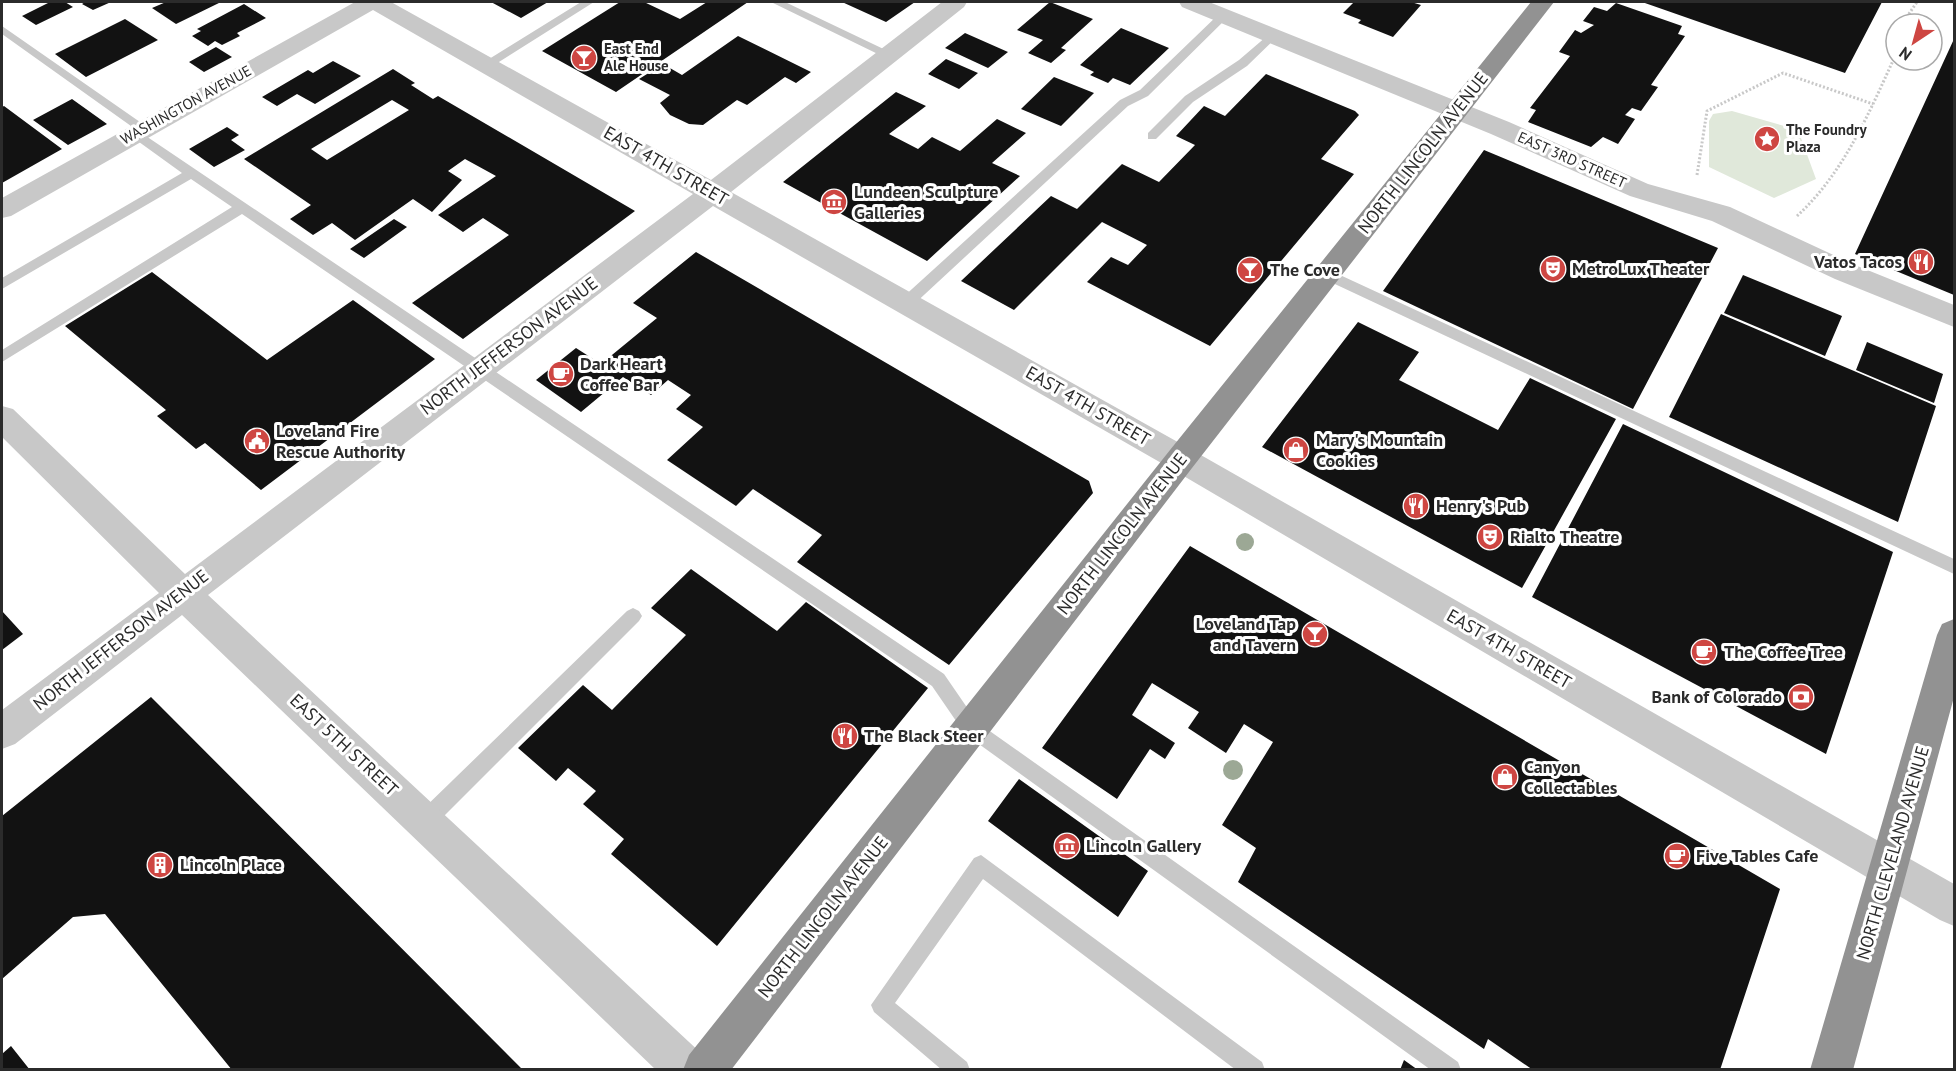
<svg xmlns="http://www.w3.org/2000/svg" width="1956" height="1071" viewBox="0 0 1956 1071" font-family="'PT Sans',sans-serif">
<rect width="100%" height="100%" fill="#fff"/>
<path fill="#e0e8da" d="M1732 111 1798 130 1816 179 1774 198 1709 167V121L1713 114Z"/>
<path fill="#121212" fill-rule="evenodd" d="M50 2H65L73 7 36 25 22 16Z
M85 2H111L93 10 82 4Z
M166 2H221L176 24 152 8Z
M491 2H548L521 18Z
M620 2H644L680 19 707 2H748L616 92 542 51Z
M842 2H915L886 22Z
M1050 2 1093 19 1061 48 1066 50 1051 63 1028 53 1043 40 1017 30Z
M1354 2H1411L1421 5 1393 37 1358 23 1361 20 1343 13Z
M1642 2H1882L1845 73Z
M1616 3 1682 26 1678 34 1685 36 1651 85 1658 87 1641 111 1632 108 1625 115 1635 119 1618 144 1603 137 1591 147 1528 122 1536 110 1530 108 1570 56 1559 52 1575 30 1581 33 1594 25 1583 21 1594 7 1607 11Z
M244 4 266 18 237 33 240 36 222 45 215 41 208 46 192 36 201 31 197 29Z
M125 19 158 40 86 77 55 54Z
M1121 28 1169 48 1130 85 1113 78 1108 83 1090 75 1094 72 1080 65Z
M965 33 1008 52 988 68 945 48Z
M738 36 811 72 796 83 785 77 747 105 737 100 703 125 689 124 670 115 660 103 670 95 639 79 663 64 682 75Z
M1954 39V295L1855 254Z
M216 47 232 57 204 72 189 62Z
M946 59 978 73 959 89 928 74Z
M333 61 361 76 315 104 297 94 277 106 262 97 308 70 313 73Z
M393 69 415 83 411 85 433 99 438 96 635 211 463 339 412 303 509 235 483 218 463 232 438 215 496 176 465 159 448 171 462 180 432 212 413 199 355 240 332 223 313 235 290 219 311 205 244 159ZM392 100 409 110 327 160 311 149Z
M1266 74 1355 111 1359 115 1321 159 1354 174 1210 346 1087 282 1111 257 1128 265 1147 245 1102 222 1014 310 961 281 1051 196 1077 209 1122 164 1159 182 1195 145 1176 136 1204 106 1225 116Z
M1054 77 1094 93 1061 126 1021 109Z
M896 92 926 106 889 134 918 149 932 137 960 151 997 119 1026 133 992 163 1020 176 927 261 783 182Z
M72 99 107 124 68 145 33 120Z
M4 106 62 149 2 183V107Z
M227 127 239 135 231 140 245 150 214 167 189 149Z
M1484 150 1718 248 1633 409 1383 291Z
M394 219 407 227 364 258 350 249Z
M696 252 1089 481 1093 493 949 665 797 562 822 535 753 489 736 506 667 460 703 427 676 409 691 395 668 380 651 395 623 377 581 412 536 380 576 348 601 364 657 318 633 303Z
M152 272 267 360 353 300 435 359 261 490 205 443 196 449 157 416 166 410 65 326Z
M1743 275 1842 316 1825 356 1724 313Z
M1721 314 1936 406 1898 522 1669 417Z
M1358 322 1419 352 1399 380 1498 430 1530 378 1616 419 1522 588 1262 447Z
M1867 342 1943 374 1934 403 1856 370Z
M1623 424 1893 552 1826 754 1532 597Z
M1190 546 1780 889 1720 1070H1533L1488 1039 1484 1049 1238 882 1256 848 1222 825 1273 742 1244 724 1226 753 1188 728 1199 712 1152 683 1132 715 1175 743 1165 759 1150 749 1117 799 1042 748Z
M691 569 777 631 806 602 928 688 717 946 611 854 624 839 583 804 596 791 568 768 556 781 518 748 583 685 612 710 686 635 651 608Z
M2 611 23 634 2 650Z
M151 697 523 1070H232L105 914 73 917 2 979V816Z
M1019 779 1148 871 1118 917 988 821Z
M11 1046 30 1070H2V1054Z
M1404 1060 1418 1070H1400Z"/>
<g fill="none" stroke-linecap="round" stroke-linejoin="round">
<path stroke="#c8c8c8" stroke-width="3" stroke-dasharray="2 2" stroke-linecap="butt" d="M1902 24 1917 2
M1697 175 1707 111 1783 73 1873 104
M1797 216C1844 173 1870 111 1896 54"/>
<path fill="#c8c8c8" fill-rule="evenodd" d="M581 2H594L491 67 487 68 481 64Z
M771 2H785L894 54 888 58 884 57Z
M1220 13 1230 15 1148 96 1128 106 911 307H901L899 303 901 299 1120 100 1140 90Z
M2 26 150 129 148 132H140L944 674 977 722 1458 1062 1461 1070H1431L965 734 932 686 242 214 2 362V350L232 207 191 179 2 289V278L182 173 128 134 130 131H138L2 34Z
M1273 31 1277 33V37L1247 66 1193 102 1156 139H1148V133L1185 96 1239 60Z
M1327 269 1954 559V574L1322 278V270Z
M633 608 639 611 642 616 639 621 432 828 425 831 418 828 415 821 418 814 627 611Z
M981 855 1262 1062 1265 1070H1236L983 879 895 1003 967 1062 970 1070H942L874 1012 871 1005 974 858Z"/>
<path fill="#c8c8c8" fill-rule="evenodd" d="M355 2H391L711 180 942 2H967L964 7 731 192 1192 450 1954 884V926L1940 920 1170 468 713 206 208 595 703 1055 709 1070H656L182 615 15 744 2 749V710L159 593 2 437V406L13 409 185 574 693 194 373 10 11 216 2 218V198Z
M1179 2H1209L1509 122 1648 184 1730 207 1855 265 1954 305V327L1835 279 1712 221 1630 196 1491 134 1182 7Z"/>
<path fill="#929292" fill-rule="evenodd" d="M1531 2H1554L1192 468 731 1070H683L689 1055 1170 450Z
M1954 619V697L1853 1070H1810L1937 635 1942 624Z"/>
</g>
<g fill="#9ca895">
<circle cx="1245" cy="542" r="9"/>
<circle cx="1233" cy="770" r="10"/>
</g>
<defs>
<g id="bar-disc" transform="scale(1.35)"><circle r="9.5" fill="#ce4642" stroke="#fff"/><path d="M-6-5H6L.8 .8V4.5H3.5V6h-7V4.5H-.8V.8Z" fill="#fff"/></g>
<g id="sight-disc" transform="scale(1.35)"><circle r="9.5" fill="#ce4642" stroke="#fff"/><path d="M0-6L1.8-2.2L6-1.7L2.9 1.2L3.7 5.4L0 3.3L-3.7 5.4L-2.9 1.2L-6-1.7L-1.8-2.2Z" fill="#fff"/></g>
<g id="museum-disc" transform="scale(1.35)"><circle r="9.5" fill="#ce4642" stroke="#fff"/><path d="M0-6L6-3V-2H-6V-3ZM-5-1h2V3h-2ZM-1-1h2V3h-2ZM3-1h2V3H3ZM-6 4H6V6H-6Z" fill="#fff"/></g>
<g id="restaurant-disc" transform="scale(1.35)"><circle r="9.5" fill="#ce4642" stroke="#fff"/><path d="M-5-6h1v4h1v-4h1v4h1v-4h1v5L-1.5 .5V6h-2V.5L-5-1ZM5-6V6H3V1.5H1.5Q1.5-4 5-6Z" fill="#fff"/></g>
<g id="theatre-disc" transform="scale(1.35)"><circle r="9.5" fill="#ce4642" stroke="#fff"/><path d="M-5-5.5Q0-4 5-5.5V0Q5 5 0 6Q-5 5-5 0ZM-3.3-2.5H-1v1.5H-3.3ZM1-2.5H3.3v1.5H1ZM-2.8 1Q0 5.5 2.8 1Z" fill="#fff"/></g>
<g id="cafe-disc" transform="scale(1.35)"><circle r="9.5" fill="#ce4642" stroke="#fff"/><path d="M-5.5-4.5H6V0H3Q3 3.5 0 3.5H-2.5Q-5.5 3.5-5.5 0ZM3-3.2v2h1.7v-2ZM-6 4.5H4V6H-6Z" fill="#fff"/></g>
<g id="civic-disc" transform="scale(1.35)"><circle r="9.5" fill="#ce4642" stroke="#fff"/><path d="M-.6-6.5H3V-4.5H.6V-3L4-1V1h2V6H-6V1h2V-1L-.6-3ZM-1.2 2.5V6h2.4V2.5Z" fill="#fff"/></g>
<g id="shop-disc" transform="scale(1.35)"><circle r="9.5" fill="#ce4642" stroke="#fff"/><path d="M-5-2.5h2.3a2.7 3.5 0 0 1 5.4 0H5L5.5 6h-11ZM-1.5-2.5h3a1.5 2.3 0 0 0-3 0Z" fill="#fff"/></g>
<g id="bank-disc" transform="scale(1.35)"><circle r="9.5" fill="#ce4642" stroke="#fff"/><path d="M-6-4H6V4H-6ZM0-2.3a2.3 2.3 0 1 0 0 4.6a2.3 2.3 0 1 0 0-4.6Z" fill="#fff"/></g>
<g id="building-disc" transform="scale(1.35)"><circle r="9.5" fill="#ce4642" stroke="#fff"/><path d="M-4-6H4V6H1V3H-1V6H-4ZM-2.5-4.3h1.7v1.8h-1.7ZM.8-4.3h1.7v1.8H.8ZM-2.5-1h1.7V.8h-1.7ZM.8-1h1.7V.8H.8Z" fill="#fff"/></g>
</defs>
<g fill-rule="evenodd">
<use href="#bar-disc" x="584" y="58"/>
<use href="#sight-disc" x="1767" y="139"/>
<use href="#museum-disc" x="834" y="202"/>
<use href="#restaurant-disc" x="1921" y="262"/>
<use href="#theatre-disc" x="1553" y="269"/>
<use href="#bar-disc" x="1250" y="270"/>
<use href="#cafe-disc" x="561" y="374"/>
<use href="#civic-disc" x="257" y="441"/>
<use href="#shop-disc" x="1296" y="450"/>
<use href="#restaurant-disc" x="1416" y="506"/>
<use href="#theatre-disc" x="1490" y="537"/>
<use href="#bar-disc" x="1315" y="634"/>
<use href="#cafe-disc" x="1704" y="652"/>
<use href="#bank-disc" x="1801" y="697"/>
<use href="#restaurant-disc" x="845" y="736"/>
<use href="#shop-disc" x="1505" y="777"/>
<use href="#museum-disc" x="1067" y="846"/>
<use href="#cafe-disc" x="1677" y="856"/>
<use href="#building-disc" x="160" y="865"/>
</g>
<g text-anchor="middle" stroke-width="6" stroke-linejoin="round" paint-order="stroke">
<g font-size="15" font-weight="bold" fill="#2b2b2b" stroke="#fff" text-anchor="start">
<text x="604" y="54">East End<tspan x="604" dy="17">Ale House</tspan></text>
<text x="1786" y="135">The Foundry<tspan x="1786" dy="17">Plaza</tspan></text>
</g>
<g font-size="15" fill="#2b2b2b" stroke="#fff">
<text transform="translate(186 105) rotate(-29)" y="5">WASHINGTON AVENUE</text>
<text transform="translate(1572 160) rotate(24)" y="5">EAST 3RD STREET</text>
</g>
<g font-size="18" fill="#2b2b2b" stroke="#fff">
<text transform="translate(1423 153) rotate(-52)" y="6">NORTH LINCOLN AVENUE</text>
<text transform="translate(666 166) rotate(30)" y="6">EAST 4TH STREET</text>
<text transform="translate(509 346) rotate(-37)" y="6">NORTH JEFFERSON AVENUE</text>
<text transform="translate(1088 406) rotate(30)" y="6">EAST 4TH STREET</text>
<text transform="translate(1122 534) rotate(-52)" y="6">NORTH LINCOLN AVENUE</text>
<text transform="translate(121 640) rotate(-38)" y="6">NORTH JEFFERSON AVENUE</text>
<text transform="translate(1509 649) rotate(30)" y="6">EAST 4TH STREET</text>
<text transform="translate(344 745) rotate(43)" y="6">EAST 5TH STREET</text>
<text transform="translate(1893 853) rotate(-74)" y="6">NORTH CLEVELAND AVENUE</text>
<text transform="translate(823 917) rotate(-52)" y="6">NORTH LINCOLN AVENUE</text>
</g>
<g font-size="18" font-weight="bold" fill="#2b2b2b" stroke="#fff" text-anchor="start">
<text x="854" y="198">Lundeen Sculpture<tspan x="854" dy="21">Galleries</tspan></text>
<text x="1902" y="268" text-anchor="end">Vatos Tacos</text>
<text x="1572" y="275">MetroLux Theater</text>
<text x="1270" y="276">The Cove</text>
<text x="580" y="370">Dark Heart<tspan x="580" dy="21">Coffee Bar</tspan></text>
<text x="276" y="437">Loveland Fire<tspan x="276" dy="21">Rescue Authority</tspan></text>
<text x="1316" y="446">Mary's Mountain<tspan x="1316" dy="21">Cookies</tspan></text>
<text x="1436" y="512">Henry's Pub</text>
<text x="1510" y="543">Rialto Theatre</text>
<text x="1296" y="630" text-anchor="end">Loveland Tap<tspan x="1296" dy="21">and Tavern</tspan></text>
<text x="1724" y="658">The Coffee Tree</text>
<text x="1782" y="703" text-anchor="end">Bank of Colorado</text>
<text x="864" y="742">The Black Steer</text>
<text x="1524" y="773">Canyon<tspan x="1524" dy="21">Collectables</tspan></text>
<text x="1086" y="852">Lincoln Gallery</text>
<text x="1696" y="862">Five Tables Cafe</text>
<text x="180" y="871">Lincoln Place</text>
</g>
</g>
<rect width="1956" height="1071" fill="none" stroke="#2b2b2b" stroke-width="6"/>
<g transform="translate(1914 42) rotate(216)"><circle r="28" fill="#ffffff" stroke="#aaaaaa" stroke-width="1.5"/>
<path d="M0-4.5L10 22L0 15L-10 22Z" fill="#ce4642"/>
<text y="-9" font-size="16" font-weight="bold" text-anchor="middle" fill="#2b2b2b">N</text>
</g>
</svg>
